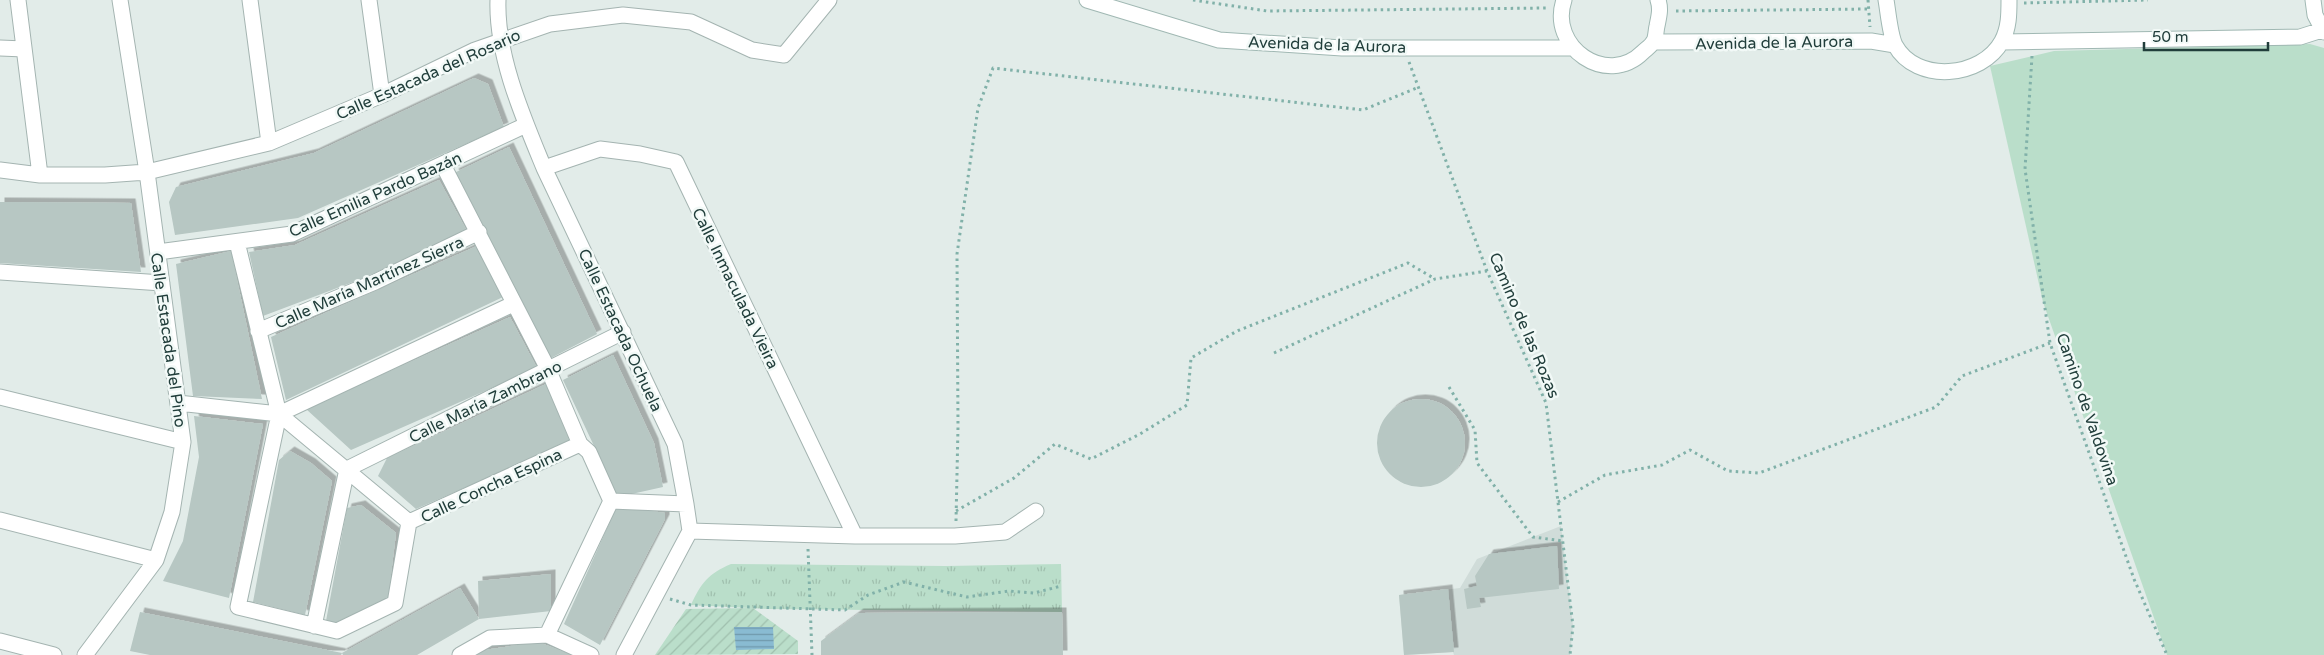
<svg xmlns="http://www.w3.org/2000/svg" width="2324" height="655" viewBox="0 0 2324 655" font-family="'Varela Round',sans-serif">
<defs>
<pattern id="park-tufts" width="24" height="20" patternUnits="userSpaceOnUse" patternTransform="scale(1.25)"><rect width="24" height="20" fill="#badeca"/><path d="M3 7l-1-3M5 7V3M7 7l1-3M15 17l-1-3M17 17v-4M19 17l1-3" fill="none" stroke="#a0c0ae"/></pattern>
<pattern id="garden-furrows" width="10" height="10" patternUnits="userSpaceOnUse" patternTransform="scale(1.25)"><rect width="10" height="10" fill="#badeca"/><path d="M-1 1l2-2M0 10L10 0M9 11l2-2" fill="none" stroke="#a0c0ae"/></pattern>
<pattern id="water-rules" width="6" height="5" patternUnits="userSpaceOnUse" patternTransform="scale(1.25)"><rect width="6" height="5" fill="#89bbd2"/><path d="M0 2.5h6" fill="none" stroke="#7099ac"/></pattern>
<filter id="shadow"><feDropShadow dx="4.5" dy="-4.5" stdDeviation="0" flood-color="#0004"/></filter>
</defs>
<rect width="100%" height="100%" fill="#e2ece9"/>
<path fill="#d0dcd9" d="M1561 526 1573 626 1570 655H1454L1453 652 1404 655 1399 595 1460 588 1477 559Z"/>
<path fill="#badeca" d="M2310 44 2324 48V655H2167L2043 302 1990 66 2054 51Z"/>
<path fill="url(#park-tufts)" d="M731 564 946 566 1061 564 1062 612 769 609 691 605C701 583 708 574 731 564Z"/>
<path fill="url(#garden-furrows)" d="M753 608 798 641V654L655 655 686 609Z"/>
<path fill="url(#water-rules)" d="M734 627H773L774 649 736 650Z"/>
<path fill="#b7c7c3" filter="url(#shadow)" d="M474 78 488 84 504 127 298 218 175 235 169 202 176 187 314 153Z
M509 147 597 334 551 358 454 173Z
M439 180 467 231 361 279 263 316 249 252 295 245Z
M0 202 131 203 141 272 0 263Z
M477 246 503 297 286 400 271 337Z
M231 251 262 399 193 396 176 264Z
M510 317 537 368 351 450 306 409Z
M613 355 654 443 663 487 618 497 563 380Z
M546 384 570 442 416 509 378 476 387 458Z
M1377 443a44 44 0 1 1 88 0a44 44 0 1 1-88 0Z
M194 416 263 424 229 598 163 581 183 541 199 457Z
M290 451 311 463 332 481 305 615 253 602 279 460Z
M361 505 396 533 388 599 337 623 326 621 347 508Z
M617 506 665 513V519L600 645 564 624Z
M1557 546 1559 589 1479 598 1481 607 1467 609 1464 589 1477 586 1475 576 1489 554Z
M551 574V611L479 619 478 581Z
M460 588 479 619 417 655H343L342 653Z
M1448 589 1454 652 1404 655 1399 595Z
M140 612 342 653 341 655H150L130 651Z
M1062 612 1063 655H821V641L859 613Z
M538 642 573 655H476L484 650Z"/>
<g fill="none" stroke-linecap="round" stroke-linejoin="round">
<g stroke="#a4b4b1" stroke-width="17">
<path id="street" d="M18 0 40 175
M250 0 269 143
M369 0 382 95
M498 0C496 55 523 117 544 168L675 444 686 504 690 531 624 655
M0 48 24 49
M443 165 548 369 580 444 589 452 611 501 686 504
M544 168 600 149 640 154 676 162 855 536
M0 170 40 175H105L147 172 269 143 382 95 475 50 550 24 623 15 691 22 752 50 784 55 829 0
M237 242 279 414 409 522
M158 252 292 234 526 125
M0 272 162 283
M258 331 375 282 479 232
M0 397 183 442
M178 403 279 414 513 304
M279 414 238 607 337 631 395 603 409 522 580 444
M0 520 156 560
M690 531 855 536H955L1005 532 1036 511
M314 626 347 469 623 332
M547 635 611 501
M0 641 54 655
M85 655 156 560 172 512 183 442 147 172 120 0
M460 655 490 638 547 635 591 655"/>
</g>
<g stroke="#a0b8b3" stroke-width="17">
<path id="secondary" d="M1087 0 1219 40 1342 48H1573
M1564 0C1548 47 1607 88 1643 52 1646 49 1652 45 1654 41 1656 37 1656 30 1657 26 1659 16 1661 9 1658 0
M1886 0C1888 11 1890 35 1895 45 1916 84 1982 78 2002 41 2009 28 2009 14 2009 0
M2313 0 2315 15 2324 32
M1653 42 1871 41 1895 45
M2002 42 2300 37 2322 30"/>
</g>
<path stroke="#81b1a9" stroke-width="3" stroke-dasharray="2.5 4" stroke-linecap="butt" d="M1193 0 1267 11 1548 8
M1868 0 1870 27
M2024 3 2148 0
M1676 11 1869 9
M2032 56 2025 169 2050 343 2134 579 2167 655
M1409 62 1487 271 1546 403 1573 626 1570 655
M1274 353 1435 279 1487 271
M1449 387 1475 430 1477 463 1533 537 1563 541
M1558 502 1605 475 1662 465 1690 450 1728 471 1759 473 1936 407 1962 376 2050 343
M956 511 1014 478 1055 444 1091 459 1140 434 1187 405 1191 358 1237 331 1408 263 1435 279
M956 521 958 427 957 254 978 108 993 68 1363 110 1419 87
M808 549 812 655
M670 599 691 605 845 610 868 595 904 582 967 597 1009 591 1034 593 1061 586"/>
<use href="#street" stroke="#fff" stroke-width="15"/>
<use href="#secondary" stroke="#fff" stroke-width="15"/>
</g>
<g text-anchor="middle" stroke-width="5" stroke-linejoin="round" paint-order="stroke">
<g font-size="16" fill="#213e3b" stroke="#f2f9f7">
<text transform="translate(1774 42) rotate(-1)" y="6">Avenida de la Aurora</text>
<text transform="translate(1327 44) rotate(2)" y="6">Avenida de la Aurora</text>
<text transform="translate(428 74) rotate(-24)" y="6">Calle Estacada del Rosario</text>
<text transform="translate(375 194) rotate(-24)" y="6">Calle Emilia Pardo Bazán</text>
<text transform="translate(369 282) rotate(-24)" y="6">Calle María Martínez Sierra</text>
<text transform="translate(736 288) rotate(64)" y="6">Calle Inmaculada Vieira</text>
<text transform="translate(1525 325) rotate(67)" y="6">Camino de las Rozas</text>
<text transform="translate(621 330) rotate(65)" y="6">Calle Estacada Ochuela</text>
<text transform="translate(169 340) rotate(82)" y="6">Calle Estacada del Pino</text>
<text transform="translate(485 401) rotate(-26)" y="6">Calle María Zambrano</text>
<text transform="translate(2088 409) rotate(71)" y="6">Camino de Valdovina</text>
<text transform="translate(491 485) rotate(-25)" y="6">Calle Concha Espina</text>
</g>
</g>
<path d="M2144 42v8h124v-8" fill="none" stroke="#213e3b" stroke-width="2.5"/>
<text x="2152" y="42" font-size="15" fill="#213e3b" stroke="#f2f9f7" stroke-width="4" paint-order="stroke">50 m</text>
</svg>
